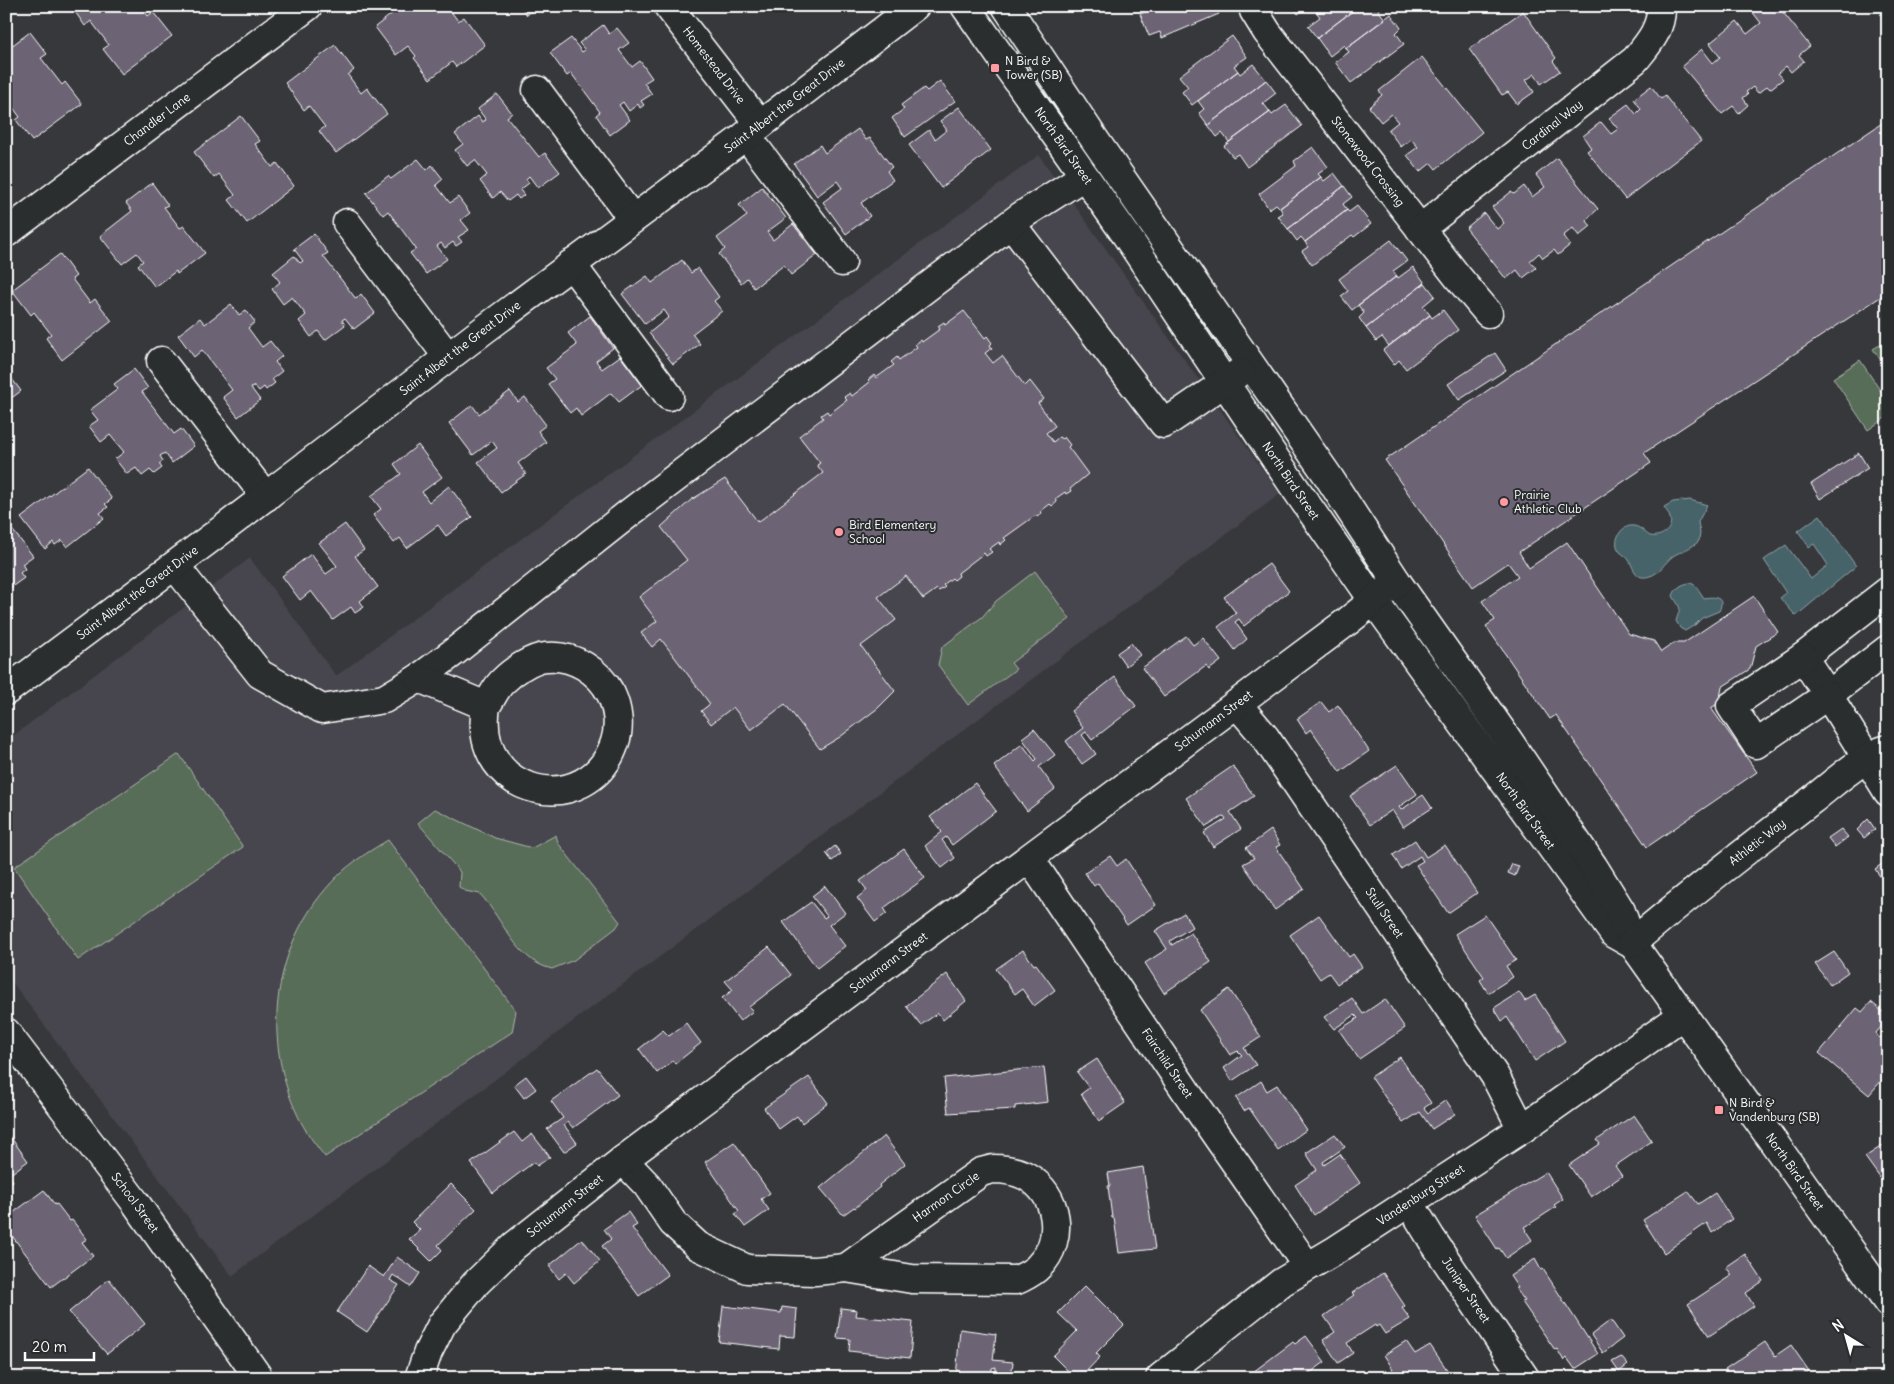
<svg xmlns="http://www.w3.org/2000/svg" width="1894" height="1384" viewBox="0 0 1894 1384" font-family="Delius,sans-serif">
<rect width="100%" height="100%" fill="#37383c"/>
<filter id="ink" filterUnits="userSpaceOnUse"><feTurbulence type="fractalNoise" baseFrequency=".02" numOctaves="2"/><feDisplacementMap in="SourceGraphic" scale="10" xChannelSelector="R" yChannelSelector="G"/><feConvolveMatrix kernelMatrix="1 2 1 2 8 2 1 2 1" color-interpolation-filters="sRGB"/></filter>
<g filter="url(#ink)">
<path fill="#47454d" d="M1039 155 1280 494 232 1276 6 974V741L250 558 336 676Z"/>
<path fill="#586d59" stroke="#acb6ac" d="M1888 340V371L1873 349Z
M1860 360 1888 402V416L1868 430 1833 378Z
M1035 571 1070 619 1011 663 1016 669 968 705 938 665 942 647 982 617 996 601Z
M179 754 243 847 78 960 14 867Z
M435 809 495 838 532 848 556 835 558 843 620 922 616 928 574 960 552 969C516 961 503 919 480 894L465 891 459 887 460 872 418 823Z
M388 840 516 1011 512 1032 325 1157C315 1144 305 1131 298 1116 258 1032 275 933 344 870 358 858 373 849 388 840Z"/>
<path fill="#46646a" stroke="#90a2a6" d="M1690 500 1707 505 1698 522 1700 533 1699 541C1692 548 1681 551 1673 556 1665 562 1659 574 1650 576 1636 581 1634 569 1629 560 1626 555 1620 554 1618 549 1613 539 1622 524 1634 526 1641 527 1645 533 1650 536 1660 538 1674 530 1670 518 1669 514 1666 510 1664 507L1673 502Z
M1820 515 1856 566 1796 616 1780 598 1786 593 1764 560 1786 545 1811 579 1828 565 1814 544 1809 547 1798 531Z
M1691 583 1696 586 1704 598C1714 596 1726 597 1719 611L1702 618 1695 625 1685 631 1680 628 1676 621C1681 605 1681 610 1673 596 1675 588 1683 583 1691 583Z"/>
<path fill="#6c6475" stroke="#fff" d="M71 6H141L148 16 153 12 172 36 122 74 103 49 109 45 91 21 85 26Z
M402 6H447L458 21 464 17 485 45 456 67 452 62 430 79 414 58 416 56 408 46 396 55 375 27Z
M520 6H538L527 15Z
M1146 6H1216L1219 14 1162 38 1160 32 1149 36 1140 14 1148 11Z
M1292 6H1309L1298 14Z
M1315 6H1359L1317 38 1308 26 1320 17 1313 7Z
M1359 6H1383L1378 10 1385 19 1346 48 1344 45 1330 56 1317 38Z
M1755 6H1778L1810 46 1799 55 1804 61 1791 72 1786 66 1778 73 1783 79 1770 89 1767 86 1758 93 1753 87 1746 92 1748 94 1743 98 1748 105 1739 113 1733 106 1722 114 1682 66 1702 49 1713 63 1720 57 1710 43 1737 21 1747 34 1761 23 1751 10Z
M1523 11 1556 58 1553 61 1560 71 1541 84 1535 74 1526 80 1534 92 1517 104 1508 92 1502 95 1469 49Z
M1391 14 1401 28 1396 33 1404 44 1351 83 1335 62 1349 52 1346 48Z
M603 25 609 34 617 28 629 43 619 50 632 67 640 61 652 78 644 83 652 94 641 101 644 105 640 108 638 104 629 111 623 102 619 105 630 120 610 135 596 115 600 112 571 73 567 76 550 53 571 38 582 52 585 50 579 43Z
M30 32 47 54 41 58 62 85 65 82 82 104 32 141 16 120 20 117 6 98V50Z
M1232 36 1247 57 1234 66 1238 71 1192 105 1182 92 1188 87 1179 76Z
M335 45 354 70 348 75 361 93 367 88 387 114 336 153 319 131 325 127 309 106 304 110 285 83Z
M1422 57 1482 132 1436 169 1431 163 1420 172 1407 155 1418 147 1411 139 1401 147 1388 130 1398 122 1391 114 1381 122 1369 107 1382 95 1379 91Z
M1253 64 1266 80 1208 125 1199 113 1204 109 1198 101 1238 71 1240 74Z
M1266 80 1276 93 1263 103 1270 112 1229 142 1222 133 1217 137 1208 125Z
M940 81 955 101 905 137 892 118 904 109 901 105 924 88 927 91Z
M1651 86 1661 99 1665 96 1701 141 1625 199 1587 151 1591 148 1583 136 1601 122 1611 134 1618 129 1609 118 1628 104 1636 114 1641 109 1634 99Z
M497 94 512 113 507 117 539 157 545 153 560 172 538 188 529 176 526 179 529 183 520 190 524 195 519 199 516 195 508 201 500 192 493 198 480 181 487 175 475 160 467 166 455 150 463 144 455 134 478 116 482 122 486 120 478 109Z
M1286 105 1302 126 1247 167 1238 154 1233 157 1224 146 1270 112 1272 115Z
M959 107 991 150 941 188 909 145 929 130 935 139 947 130 940 121Z
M241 116 260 141 255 144 272 167 277 163 294 186 247 223 229 200 235 195 219 174 214 178 194 152Z
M1888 119V292L1644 453 1651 463 1519 552 1529 568 1567 542 1629 634 1654 641 1661 652 1674 643H1684L1754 596 1778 632 1756 646 1750 669 1722 687 1719 703 1711 708 1757 772 1647 847 1556 715 1550 719 1486 626 1495 620 1482 601 1518 576 1508 563 1473 587 1385 460Z
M858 129 866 140 870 138 892 167 887 171 893 180 861 203 870 216 846 234 823 202 842 188 837 181 817 196 794 164 820 145 825 153Z
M1313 147 1328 167 1318 174 1321 177 1280 208 1276 204 1269 209 1259 194 1296 166 1294 161Z
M1557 158 1598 209 1586 220 1591 226 1579 236 1573 228 1563 236 1570 245 1558 255 1554 250 1543 258 1539 253 1530 261 1536 268 1523 278 1517 270 1506 279 1466 228 1484 213 1497 229 1504 223 1492 207 1511 192 1514 194 1524 186 1532 197 1545 187 1536 175Z
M418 159 427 170 432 165 443 179 436 185 450 203 458 197 470 213 461 220 469 230 458 237 462 242 456 246 453 242 445 248 441 243 437 246 447 259 426 274 410 253 416 249 388 211 383 215 366 193 388 176 391 179Z
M1334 173 1344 186 1288 229 1278 216 1283 213 1280 208 1321 177 1324 181Z
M152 183 168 205 164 207 180 228 184 226 205 253 177 274 176 271 155 287 138 265 143 261 137 253 122 264 100 236 132 211 126 203Z
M1344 186 1352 197 1343 204 1347 210 1305 242 1301 237 1297 241 1288 229Z
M762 187 786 218 767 232 773 240 793 224 817 255 791 275 784 265 754 288 747 278 741 283 719 254 725 249 717 238 747 216 739 205Z
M1357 206 1371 224 1354 237 1352 235 1312 265 1302 251 1308 247 1305 242 1347 210 1349 212Z
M314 234 328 253 323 256 356 299 361 294 375 313 354 329 345 318 342 320 345 325 325 340 318 331 311 337 299 321 306 315 292 297 283 304 272 289 280 282 273 273 294 256 300 263 303 261 294 249Z
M1391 240 1407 261 1393 271 1397 276 1352 310 1341 296 1348 291 1339 279Z
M60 254 76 276 72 279 90 303 95 299 112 321 62 360 46 338 51 334 34 312 31 315 12 290Z
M682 260 691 273 698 268 719 297 714 301 722 311 692 334 700 344 673 364 649 333 669 317 664 310 645 324 622 294 647 276 652 283Z
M1413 267 1425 283 1366 328 1359 318 1364 313 1358 305 1397 276 1398 278Z
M1425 283 1435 296 1423 306 1430 315 1389 346 1382 337 1376 341 1366 328Z
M231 304 239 315 246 310 255 322 248 328 262 347 270 341 282 356 275 362 282 371 272 379 275 383 266 390 264 387 259 391 255 386 251 388 260 400 238 417 223 397 232 390 202 350 194 357 178 335 200 318 205 324Z
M1443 310 1458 330 1406 369 1399 360 1394 365 1383 350 1430 315 1432 318Z
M964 311 985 338 987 336 992 343 990 345 992 348 985 353 993 363 1002 356 1025 386 1030 381 1044 399 1038 403 1055 426 1046 433 1053 442 1059 437 1062 439 1064 437 1070 445 1068 447 1088 474 1070 489 1071 491 1066 494 1065 492 1055 499 1057 502 1052 506 1050 504 1041 511 1042 513 1037 517 1036 515 1004 538 1006 540 1000 545 999 542 989 549 992 552 986 556 984 553 958 573 959 576 954 580 952 578 943 585 945 587 939 591 937 589 923 599 906 576 878 597 896 620 861 646 895 691 878 708 840 737 820 749 785 704 751 730 733 707 711 724 701 711 710 704 661 639 652 647 641 633 657 621 639 597 687 560 661 527 691 500 725 479 758 522 823 473 817 465 820 463 799 436 823 418 821 415 827 411 829 414 847 400 844 397 850 393 852 396 870 382 868 380 874 375 876 378 894 365 891 362 897 357 899 360 917 347 915 344 921 340 922 342 940 329 938 326 944 322 945 325Z
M590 316 613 348 596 361 602 369 620 356 642 385 619 402 611 393 581 416 576 408 570 413 548 384 555 379 546 368 577 345 568 333Z
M1495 353 1506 370 1459 400 1448 384Z
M134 369 148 388 142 392 174 434 181 429 194 446 172 463 165 453 160 456 163 461 159 464 162 468 154 474 150 470 142 476 136 468 127 474 115 459 124 452 110 435 101 442 89 426 98 420 90 410 118 389 114 384Z
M6 371 21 391 6 402Z
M510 391 518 402 525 397 546 425 538 431 546 442 518 463 526 474 501 492 478 462 497 448 492 441 473 455 449 423 472 405 479 414Z
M418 445 442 477 422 492 429 502 449 486 472 517 446 536 438 525 407 548 400 538 394 543 373 515 381 509 371 496 401 474 394 464Z
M1859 453 1868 468 1820 499 1811 484Z
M88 467 112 499 105 504 108 507 100 513 104 518 67 547 62 540 55 545 53 542 45 549 21 518Z
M345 524 364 550 355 556 378 587 360 601 364 607 355 613 351 607 333 620 311 591 300 600 282 576 311 554 326 574 337 566 319 543Z
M10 527 33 556 22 564 25 569 20 573 24 578 6 591V530Z
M1269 564 1289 591 1244 626 1239 619 1235 622 1247 639 1235 650 1218 627 1236 613 1224 597Z
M1186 636 1193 645 1203 638 1221 661 1209 670 1206 666 1164 697 1142 668Z
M1131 643 1140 655 1126 666 1117 653Z
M1115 677 1136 706 1092 740 1086 732 1082 735 1096 754 1082 764 1066 741 1083 728 1071 711Z
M1321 702 1329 712 1338 705 1369 751 1340 772 1311 729 1306 733 1297 719Z
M1034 729 1055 755 1039 767 1055 789 1027 811 994 766 1022 744 1035 761 1037 759 1022 738Z
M1397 765 1417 794 1399 807 1401 810 1423 795 1432 808 1403 827 1392 810 1370 825 1350 796Z
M1233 766 1254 796 1230 812 1241 829 1213 847 1204 833 1226 819 1224 816 1206 827 1186 798Z
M975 783 996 811 952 845 946 837 942 840 955 858 942 868 925 846 942 832 930 817Z
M1868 819 1875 829 1864 838 1857 830Z
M1841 829 1848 837 1835 847 1828 838Z
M1271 830 1280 845 1276 847 1304 889 1275 910 1243 864 1254 858 1246 848Z
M1415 840 1426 857 1445 845 1477 893 1448 913 1416 865 1423 861 1420 856 1401 869 1393 855Z
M835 846 841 854 832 861 826 853Z
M904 849 925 878 884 908 887 913 875 922 857 898 867 890 860 881Z
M1110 856 1117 866 1126 859 1156 905 1127 925 1098 883 1094 886 1085 873Z
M1886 861 1888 864V888L1875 869Z
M1512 864 1519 866 1515 876 1508 873Z
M825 886 845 913 829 925 845 946 817 968 783 922 811 902 824 918 827 916 812 896Z
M1184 913 1192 927 1170 941 1172 945 1191 933 1211 962 1164 993 1145 963 1167 949 1155 931Z
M1319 915 1349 957 1353 954 1362 967 1337 984 1329 973 1320 979 1290 935Z
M1485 915 1516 960 1506 966 1513 977 1488 993 1480 980 1484 977 1455 934Z
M769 947 791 975 749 1007 753 1011 740 1021 722 998 733 990 725 981Z
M1023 950 1034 965 1036 964 1055 990 1034 1006 1022 989 1015 994 996 969Z
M1834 952 1848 972 1830 985 1815 964Z
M947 974 966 1001 943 1020 938 1013 921 1025 906 1006Z
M1229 989 1261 1037 1244 1048 1256 1065 1232 1081 1224 1068 1242 1055 1238 1051 1230 1055 1200 1010Z
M1519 992 1525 1001 1535 995 1565 1041 1535 1061 1507 1017 1502 1021 1494 1008Z
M1352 998 1363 1014 1385 999 1405 1028 1359 1059 1339 1030 1358 1018 1355 1015 1334 1029 1324 1017Z
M1871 1002 1888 1016V1019L1875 1034 1880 1038 1888 1029V1073L1869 1095 1819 1053 1857 1008 1862 1012Z
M686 1023 701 1043 675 1064 673 1061 657 1073 639 1049 663 1030 669 1036Z
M1400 1057 1431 1103 1424 1108 1428 1113 1446 1100 1455 1114 1432 1129 1420 1112 1403 1123 1371 1077Z
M1097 1059 1125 1103 1099 1121 1081 1094 1089 1088 1077 1072Z
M1044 1067 1048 1102 1015 1106V1109L948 1113 944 1078Z
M597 1068 618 1095 573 1128 568 1122 564 1125 577 1143 564 1152 547 1129 563 1118 551 1101Z
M526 1076 536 1089 524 1098 514 1085Z
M809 1077 828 1103 802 1123 797 1116 779 1129 764 1108Z
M1261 1081 1267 1091 1277 1085 1306 1130 1278 1150 1249 1108 1244 1111 1236 1098Z
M1634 1115 1652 1141 1615 1166 1622 1176 1591 1197 1569 1165 1600 1144 1597 1140Z
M6 1131 28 1161 9 1175 13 1181 6 1186Z
M514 1132 522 1142 532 1134 550 1157 537 1166 534 1162 493 1193 471 1163Z
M1335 1134 1345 1147 1323 1162 1324 1165 1340 1154 1360 1183 1314 1215 1295 1185 1317 1170 1306 1153Z
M884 1136 905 1164 879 1185 880 1187 855 1208 854 1207 843 1215 820 1188Z
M734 1142 770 1193 761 1199 769 1210 745 1227 735 1214 739 1211 705 1162Z
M1888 1142V1189L1865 1157Z
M1143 1167 1155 1249 1119 1253 1114 1218H1112L1108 1186H1110L1108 1173Z
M1546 1172 1563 1199 1554 1205 1556 1207 1525 1227 1527 1230 1526 1231 1532 1240 1506 1258 1499 1248 1497 1249 1475 1215Z
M451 1184 476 1209 438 1245 442 1250 431 1261 409 1239 420 1230 412 1222Z
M44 1190 55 1205 57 1204 70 1221 72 1220 87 1239 82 1242 93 1256 51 1287 6 1228V1218Z
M1688 1191 1698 1204 1715 1193 1732 1219 1712 1233 1707 1223 1664 1253 1643 1220Z
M628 1212 637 1225 632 1228 668 1275 639 1296 602 1246 611 1239 604 1229Z
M582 1239 600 1261 574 1283 566 1273 559 1279 549 1266Z
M1745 1254 1763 1281 1746 1293 1754 1306 1709 1336 1688 1304 1732 1275 1726 1267Z
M397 1257 420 1273 411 1287 393 1275 390 1280 399 1285 367 1332 337 1312 368 1266 384 1277Z
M1535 1259 1541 1270 1543 1269 1598 1354 1575 1369 1567 1358 1564 1361 1557 1349 1555 1350 1522 1302 1525 1301 1516 1289 1518 1288 1510 1276Z
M1383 1273 1405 1306 1402 1308 1410 1319 1385 1334 1379 1325 1376 1327 1375 1325 1347 1343 1353 1353 1338 1363 1323 1340 1335 1332 1324 1316 1354 1295 1352 1293Z
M109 1279 145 1324 107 1354 69 1312Z
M1085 1286 1124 1325 1096 1353 1100 1357 1080 1378H1075L1053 1356 1077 1331 1058 1313Z
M723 1306 781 1313 782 1307 797 1309 795 1337 780 1336 779 1349 719 1342Z
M841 1308 857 1310 856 1316 913 1322 910 1358 849 1351 850 1339 837 1338Z
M1611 1320 1623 1338 1603 1353 1591 1335Z
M960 1329 996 1334 993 1360 1013 1362 1011 1378H995L996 1367 992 1368 991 1378H956Z
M1306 1336 1325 1362 1303 1378H1245L1293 1342 1295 1344Z
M1406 1341 1415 1354 1430 1345 1450 1374 1453 1372 1456 1378H1396L1391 1371 1393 1369 1384 1355Z
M1765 1342 1775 1356 1791 1345 1809 1371 1799 1378H1785L1784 1376 1782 1378H1731L1725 1369Z
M1621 1357 1628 1365 1619 1372 1612 1362Z"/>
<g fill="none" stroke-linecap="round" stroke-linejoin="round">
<g stroke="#fff" stroke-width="31">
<g id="minor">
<path id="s1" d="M668 6 760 125"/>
<path id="s2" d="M965 6 1126 235 1293 485 1374 601 1614 934 1630 943"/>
<path id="s3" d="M1006 6 1095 140 1328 476 1397 582 1506 737 1593 866 1621 911 1632 943 1888 1303"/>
<path id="s4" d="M1253 6 1254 11 1267 32 1457 276 1488 313"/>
<path d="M537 90 632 218"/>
<path d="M746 135 842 262"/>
<path d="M347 223 448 357"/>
<path d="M1011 224 1164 424 1240 372"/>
<path id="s5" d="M1420 229 1635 60C1648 44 1662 29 1661 6"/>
<path id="s6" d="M6 233 308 6"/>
<path d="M571 264 669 396"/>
<path d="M161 361 266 497"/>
<path d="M175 566 260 674 322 709 384 699 419 678 454 652 628 514 1021 216 1084 176"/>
<path d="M1888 591 1803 657 1828 695 1888 649"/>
<path d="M1803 657 1731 706 1756 744 1828 695 1888 792"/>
<path d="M419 678 486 706C471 799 590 821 615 742 620 727 618 709 611 694 599 671 573 654 546 657 532 658 513 671 503 681 496 687 492 698 486 706"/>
<path id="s7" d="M6 691 227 526 485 329 760 125 915 6"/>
<path id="s8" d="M1237 704 1265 737 1495 1076 1522 1129"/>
<path id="s9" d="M1030 859 1198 1109 1307 1266"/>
<path id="s10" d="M1632 943C1690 893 1751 847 1812 800 1829 787 1868 752 1888 749"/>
<path id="s11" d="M6 1032 135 1202 259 1378"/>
<path d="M623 1160 647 1185 673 1223 698 1246 747 1269 815 1271 846 1268"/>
<path d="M993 1169C1005 1169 1016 1171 1026 1176 1059 1194 1065 1240 1039 1266 1033 1273 1025 1276 1017 1280L912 1279 846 1268 981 1172Z"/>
<path id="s12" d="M1409 1202 1431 1238 1525 1378"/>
<path id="s13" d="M419 1378 428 1352 442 1324 476 1283 514 1246 623 1160 1348 621 1397 582"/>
<path id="s14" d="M1160 1378 1282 1282 1336 1250 1522 1129 1683 1015"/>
</g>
</g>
<use href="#minor" stroke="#2a2d2e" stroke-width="28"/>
</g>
</g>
<g fill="#ff9aa2" stroke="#2a2d2e" stroke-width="2">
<rect x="990" y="63" width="10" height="10" rx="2.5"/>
<circle cx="1504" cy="502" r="5"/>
<circle cx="839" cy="532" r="5"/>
<rect x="1714" y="1105" width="10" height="10" rx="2.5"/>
</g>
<g text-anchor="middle" stroke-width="4" stroke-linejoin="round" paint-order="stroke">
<g font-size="12" fill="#fff" stroke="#2a2d2e" text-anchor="start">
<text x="1005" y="65">N Bird &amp;<tspan x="1005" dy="14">Tower (SB)</tspan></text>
<text x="1514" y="499">Prairie<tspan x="1514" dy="14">Athletic Club</tspan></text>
<text x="849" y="529">Bird Elementery<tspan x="849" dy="14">School</tspan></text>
<text x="1729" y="1107">N Bird &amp;<tspan x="1729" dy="14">Vandenburg (SB)</tspan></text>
</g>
<g font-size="12" fill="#fff" stroke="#2a2d2e">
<text dy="4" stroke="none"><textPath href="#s1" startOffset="75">Homestead Drive</textPath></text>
<text dy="4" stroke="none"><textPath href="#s7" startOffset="974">Saint Albert the Great Drive</textPath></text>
<text dy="4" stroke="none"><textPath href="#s6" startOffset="189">Chandler Lane</textPath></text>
<text dy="4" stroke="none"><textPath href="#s5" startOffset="168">Cardinal Way</textPath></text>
<text dy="4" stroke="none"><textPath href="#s2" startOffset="171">North Bird Street</textPath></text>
<text dy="4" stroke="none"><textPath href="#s4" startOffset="194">Stonewood Crossing</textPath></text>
<text dy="4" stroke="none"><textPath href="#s7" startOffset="569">Saint Albert the Great Drive</textPath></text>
<text dy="4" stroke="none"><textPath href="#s2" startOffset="576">North Bird Street</textPath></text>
<text dy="4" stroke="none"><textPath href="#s7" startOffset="164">Saint Albert the Great Drive</textPath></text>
<text dy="4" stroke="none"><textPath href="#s13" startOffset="1040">Schumann Street</textPath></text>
<text dy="4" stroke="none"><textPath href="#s2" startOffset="981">North Bird Street</textPath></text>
<text dy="4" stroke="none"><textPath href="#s10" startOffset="161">Athletic Way</textPath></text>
<text dy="4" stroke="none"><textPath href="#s8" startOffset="256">Stull Street</textPath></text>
<text dy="4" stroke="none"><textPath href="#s13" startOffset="635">Schumann Street</textPath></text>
<text dy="4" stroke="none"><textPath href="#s9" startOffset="246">Fairchild Street</textPath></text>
<text dy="4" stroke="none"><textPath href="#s3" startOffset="1409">North Bird Street</textPath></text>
<text dy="4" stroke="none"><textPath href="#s14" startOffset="319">Vandenburg Street</textPath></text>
<text transform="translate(946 1197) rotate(-35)" y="4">Harmon Circle</text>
<text dy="4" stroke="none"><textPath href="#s11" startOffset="214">School Street</textPath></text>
<text dy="4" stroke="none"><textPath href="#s13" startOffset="230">Schumann Street</textPath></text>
<text dy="4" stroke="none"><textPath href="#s12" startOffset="105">Juniper Street</textPath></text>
</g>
</g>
<rect width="1894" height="1384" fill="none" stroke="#2a2d2e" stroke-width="25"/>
<rect x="12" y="12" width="1869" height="1359" fill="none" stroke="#fff" stroke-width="2" filter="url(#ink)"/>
<g transform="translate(1846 1336) rotate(323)" stroke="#2a2d2e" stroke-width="4" paint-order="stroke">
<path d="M0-4L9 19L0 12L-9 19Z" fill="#ffffff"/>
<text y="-8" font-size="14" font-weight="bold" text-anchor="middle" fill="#ffffff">N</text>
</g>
<path d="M25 1352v8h69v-8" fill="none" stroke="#ffffff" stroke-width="2.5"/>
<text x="32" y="1352" font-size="15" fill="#ffffff" stroke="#2a2d2e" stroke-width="4" paint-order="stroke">20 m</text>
</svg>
